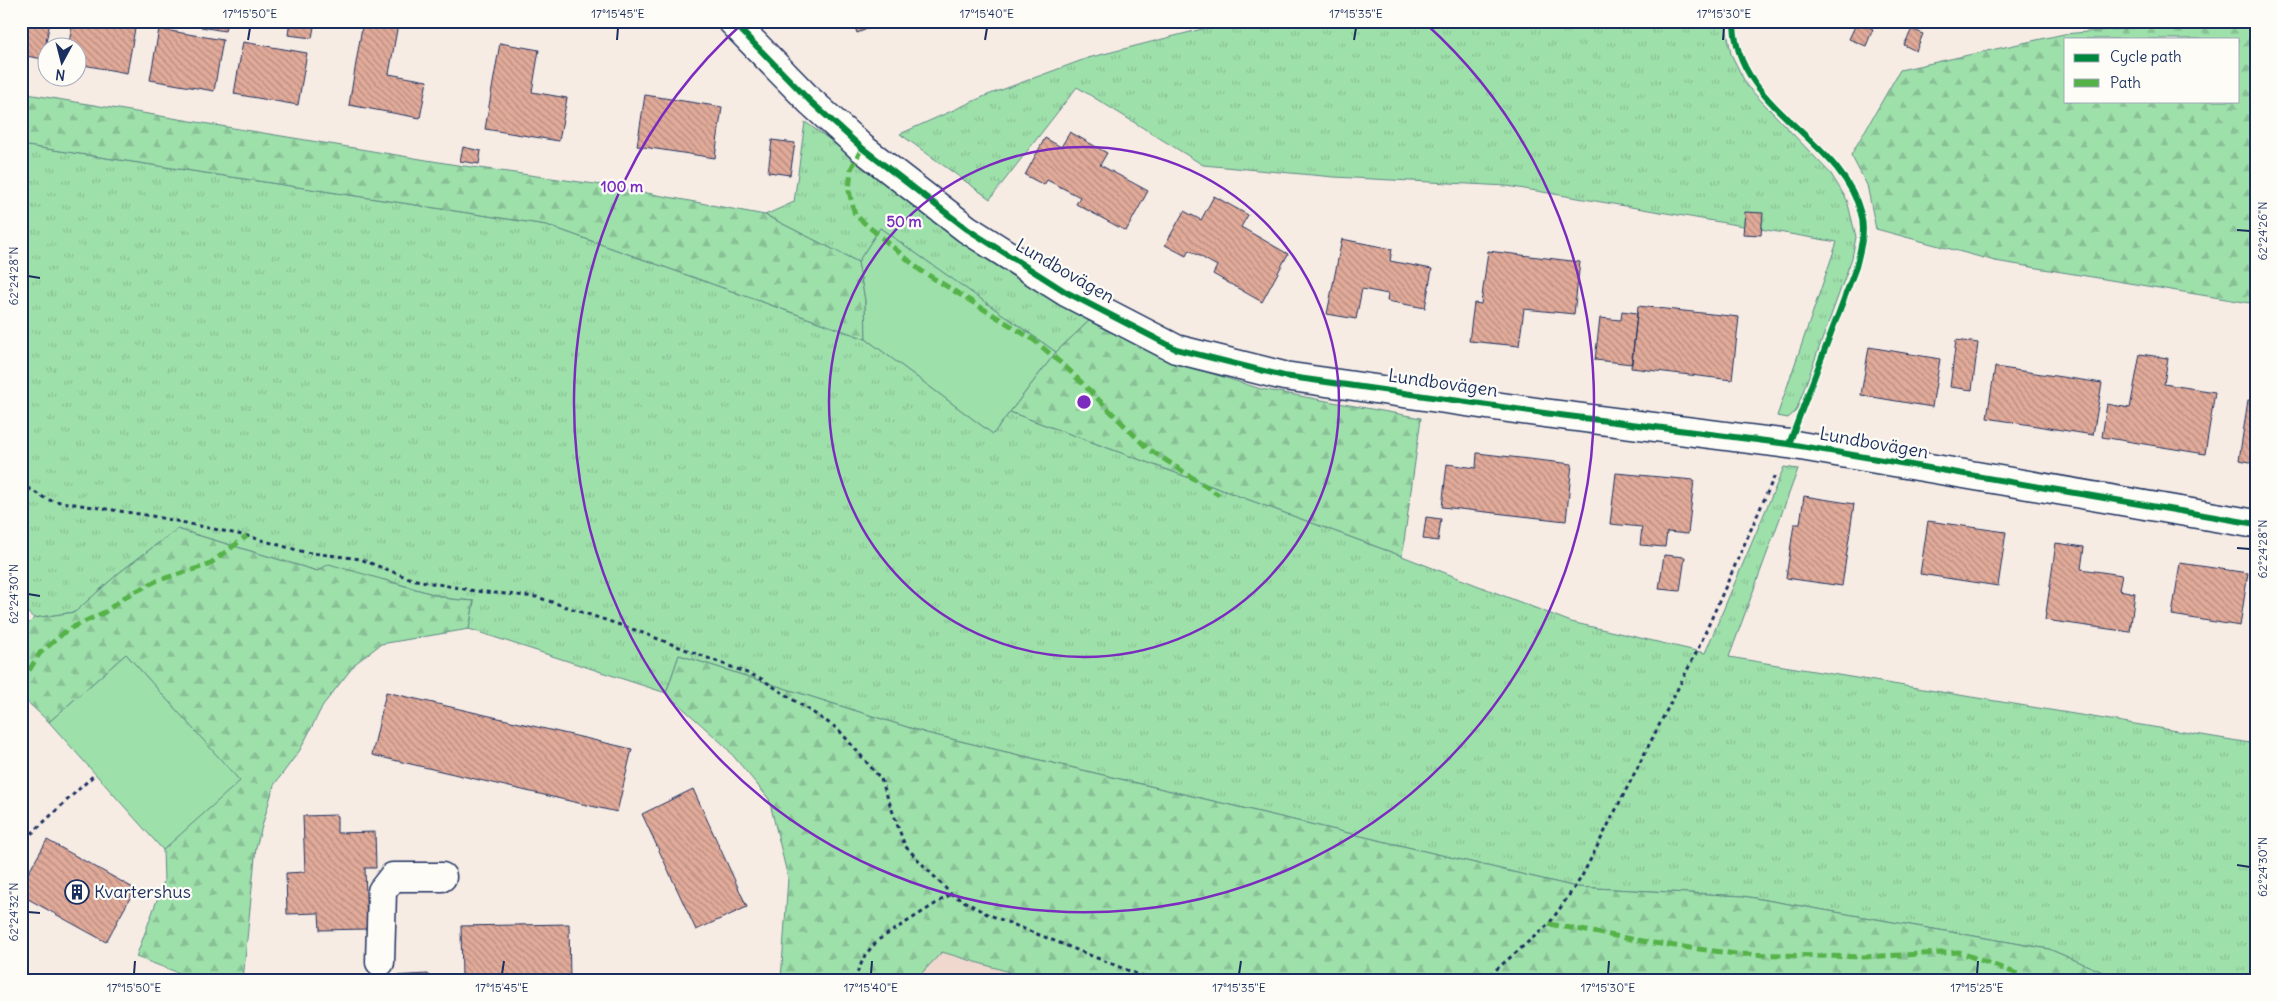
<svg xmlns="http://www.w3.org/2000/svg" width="2277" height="1001" viewBox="0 0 2277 1001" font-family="Delius,sans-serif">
<defs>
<pattern id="grass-tufts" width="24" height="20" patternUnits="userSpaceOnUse" patternTransform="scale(1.25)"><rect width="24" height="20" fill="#9ee0aa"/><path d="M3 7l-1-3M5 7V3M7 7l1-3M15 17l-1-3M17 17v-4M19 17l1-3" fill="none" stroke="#88c095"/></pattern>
<pattern id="forest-firs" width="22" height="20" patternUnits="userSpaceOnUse" patternTransform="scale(1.25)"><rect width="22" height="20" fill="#9ee0aa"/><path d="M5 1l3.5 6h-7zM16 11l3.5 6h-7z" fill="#88c095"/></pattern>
<pattern id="building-back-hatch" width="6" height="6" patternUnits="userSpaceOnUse" patternTransform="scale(1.25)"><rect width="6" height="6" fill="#e1aa99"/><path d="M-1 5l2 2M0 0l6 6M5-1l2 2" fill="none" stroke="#b68b80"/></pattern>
</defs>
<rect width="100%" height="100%" fill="#f7ece4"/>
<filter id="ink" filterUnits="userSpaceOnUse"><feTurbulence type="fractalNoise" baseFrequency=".02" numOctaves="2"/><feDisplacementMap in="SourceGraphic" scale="10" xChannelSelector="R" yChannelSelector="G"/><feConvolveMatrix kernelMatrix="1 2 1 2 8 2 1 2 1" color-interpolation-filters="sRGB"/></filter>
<g filter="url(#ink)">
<path fill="#f0d8ce" d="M941 952 1036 980H915Z"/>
<path fill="url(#grass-tufts)" stroke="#5c8884" d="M1266 21H1725L1731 54 1747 86 1831 174 1847 200 1856 237 1852 258 1796 411 1788 418 1777 416 1837 242 1507 186 1334 177 1203 165 1077 87 990 199 900 134 985 96 1088 58 1214 26Z
M805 122 1089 321 1056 352 880 228 858 262 765 215 794 202Z
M21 145 547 225 866 339 993 434 1010 412 1402 556 1571 622 1705 653 1784 467 1798 469 1729 657 2256 744V980H2121L2049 949 1743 896 1576 887 926 733 679 655 666 693 469 629 474 601 450 599 385 580 317 571 177 529 120 572 75 612 34 618 21 607Z"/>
<path fill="url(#forest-firs)" stroke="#5c8884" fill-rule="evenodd" d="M2210 21H2256V304L1995 261 1876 229 1867 185 1851 155 1900 70 2064 34ZM2066 39H2238V101H2066Z
M21 93 457 165 609 186 765 215 858 262 865 300 866 339 547 225 21 145Z
M1089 321 1166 359 1261 389 1421 418 1402 556 1010 412 1056 352Z
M177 529 317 571 329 564 450 599 474 601 469 629 381 644 356 663 323 705 300 750 274 785 256 847 243 980H198L136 957 164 881 163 850 239 781 126 654 49 722 21 696V631L34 618 75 612 120 572Z
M679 655 926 733 1576 887 1743 896 2049 949 2121 980H1036L942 952 915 980H781L788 878 769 799 725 746 666 693Z"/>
<path fill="#9ee0aa" stroke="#5c8884" d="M880 228 1056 352 993 434 866 339 865 300 858 262Z
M126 654 240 781 163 850 49 722Z"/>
<path fill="url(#building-back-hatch)" stroke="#1b2f5e" d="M21 21H50L43 59 21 55Z
M73 21 136 23 127 73 78 64V48H68Z
M202 21H227L225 31 201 27Z
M290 21H315L312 38 288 35Z
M363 21 398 24 389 74 427 81 420 118 349 105Z
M853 21H888L857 33Z
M1857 22 1873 29 1866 46 1849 39Z
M159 29 223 40 214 91 150 80Z
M1912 29 1923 34 1916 51 1904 45Z
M243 42 307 53 298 105 234 94Z
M500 43 539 50 532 92 567 98 559 141 485 129Z
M645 95 722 107 715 158 637 146Z
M1070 132 1107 153 1100 165 1148 191 1126 231 1076 204 1080 197 1047 180 1044 185 1025 175 1045 138 1061 147Z
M772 140 795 143 790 175 768 172Z
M463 147 481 151 479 164 460 161Z
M1214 196 1248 215 1241 227 1288 254 1262 302 1213 274 1217 266 1189 250 1186 256 1165 245 1184 211 1201 220Z
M1745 212 1763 213 1761 235 1743 234Z
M1342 239 1392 249 1390 261 1432 269 1425 308 1387 301 1388 294 1362 289 1356 319 1327 314Z
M1488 251 1580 262 1574 314 1524 309 1519 346 1469 341 1474 303 1481 304Z
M1638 306 1739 317 1732 380 1631 368Z
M1622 311 1637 313 1632 364 1595 360 1600 318 1621 320Z
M1956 340 1978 343 1972 390 1950 387Z
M1869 347 1940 359 1932 407 1861 395Z
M2140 354 2168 358 2164 384 2215 392 2205 454 2102 437 2107 404 2130 408Z
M1995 367 2102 383 2093 435 1987 418Z
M2248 400 2256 401V463L2239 460Z
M1477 453 1572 464 1566 521 1442 507 1447 464 1476 468Z
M1616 473 1694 480 1688 534 1667 532 1665 547 1640 545 1642 527 1610 524Z
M1804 496 1854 504 1842 586 1786 578 1794 524H1800Z
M1426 517 1441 519 1438 541 1423 539Z
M1928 521 2006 532 1998 586 1920 574Z
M2056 543 2084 547 2081 569 2122 575 2119 590 2135 593 2130 632 2045 620Z
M1664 555 1685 557 1680 591 1659 589Z
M2180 563 2248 573 2240 626 2172 615Z
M386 692 632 749 617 812 372 755Z
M693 789 747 907 696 930 642 814Z
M337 815V833L375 832 376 868H365L367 929 320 930 319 913 287 914 286 873 305 872 303 816Z
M47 840 135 889 106 942 21 895V886Z
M569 924 570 980H462L461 926Z
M428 974V980H373L372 977Z"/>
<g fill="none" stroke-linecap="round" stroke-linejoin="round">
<g stroke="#1b2f5e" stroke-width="31">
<path id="minor" d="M732 21 810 101 862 148 967 229 1066 292 1176 349 1284 376 1544 413 1789 444 2256 524
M380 962 382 891 393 877H442"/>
</g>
<path stroke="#1b2f5e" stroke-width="3" stroke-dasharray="4 4" stroke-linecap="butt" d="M21 484 48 500 152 516 247 536 304 552 360 559 411 579 475 591 537 597 635 630 760 678 838 729 881 779 905 846 951 894 987 914 1152 980
M21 846 30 835 94 775
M854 980 865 955 878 940 951 894
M1484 980 1549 924 1581 878 1698 649 1775 475"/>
<use href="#minor" stroke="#fdfcf7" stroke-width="28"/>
<path stroke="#55b248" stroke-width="5" stroke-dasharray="10 5" stroke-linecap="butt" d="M862 148 851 169 849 191 855 215 920 270 1034 340 1070 371 1147 448 1219 495
M21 683 40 653 67 630 105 612 125 597 156 581 208 565 247 536
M1549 924 1653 943 1736 954 1864 957 1959 952 2034 980"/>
<g stroke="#fdfcf7" stroke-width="9">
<path id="cycleway" d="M732 21 810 101 862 148 967 229 1066 292 1176 349 1284 376 1544 413 1789 444 2256 524
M1734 21C1734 109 1842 137 1861 214 1866 232 1860 250 1856 267L1789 444"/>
</g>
<use href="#cycleway" stroke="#00873e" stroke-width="6"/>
</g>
</g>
<path fill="none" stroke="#1b2f5e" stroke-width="2" d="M248 40 250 28M617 40 618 28M985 40 987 28M1354 40 1356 28M1723 40 1724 28M2237 230 2250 231M28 276 40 278M2237 548 2250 549M28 594 40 596M2237 865 2250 867M28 912 40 913M134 974 135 961M502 974 504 961M871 974 872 961M1239 974 1241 961M1608 974 1609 961M1977 974 1978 961"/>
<g fill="none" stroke="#7b2cbf" stroke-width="2.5">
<circle cx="1084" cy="402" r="255"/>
<path d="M1425 23A510 510 0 1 1 743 23"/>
</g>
<defs>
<g id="building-ring" transform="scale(1.25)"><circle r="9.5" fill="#fdfcf7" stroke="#1b2f5e" stroke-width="1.5"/><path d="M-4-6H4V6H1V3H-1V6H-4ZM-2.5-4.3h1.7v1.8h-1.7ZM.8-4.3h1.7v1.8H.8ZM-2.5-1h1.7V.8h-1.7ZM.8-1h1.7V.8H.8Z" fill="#1b2f5e"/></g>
</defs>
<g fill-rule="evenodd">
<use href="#building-ring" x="77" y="892"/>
</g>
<g text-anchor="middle" stroke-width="4.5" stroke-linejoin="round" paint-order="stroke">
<g font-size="18" fill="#1b2f5e" stroke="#fdfcf7">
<text transform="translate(1065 271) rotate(30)" y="6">Lundbovägen</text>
<text transform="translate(1443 383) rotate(8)" y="6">Lundbovägen</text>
<text transform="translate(1874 443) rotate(10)" y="6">Lundbovägen</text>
</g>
<g font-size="18" fill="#1b2f5e" stroke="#fdfcf7" text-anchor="start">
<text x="94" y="898">Kvartershus</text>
</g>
</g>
<circle cx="1084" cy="402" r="8" fill="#7b2cbf" stroke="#fdfcf7" stroke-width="2.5"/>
<g font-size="15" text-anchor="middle" font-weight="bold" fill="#7b2cbf" stroke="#fdfcf7" stroke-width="4.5" stroke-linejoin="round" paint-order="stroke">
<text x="622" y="192">100 m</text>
<text x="904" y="227">50 m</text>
</g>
<rect width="2277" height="1001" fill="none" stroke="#fdfcf7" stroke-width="55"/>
<rect x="2064" y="38" width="175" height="65" fill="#fdfcf7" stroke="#a3aaba"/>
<rect x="2074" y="54" width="25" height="8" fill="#00873e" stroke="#a3aaba"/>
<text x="2110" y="62" font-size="15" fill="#1b2f5e">Cycle path</text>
<rect x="2074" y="79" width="25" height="8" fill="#55b248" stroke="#a3aaba"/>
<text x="2110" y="88" font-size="15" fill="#1b2f5e">Path</text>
<g transform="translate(62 62) rotate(187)"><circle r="24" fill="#fdfcf7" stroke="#a3aaba"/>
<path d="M0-4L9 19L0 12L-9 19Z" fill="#1b2f5e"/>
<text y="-8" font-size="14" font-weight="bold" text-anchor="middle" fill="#1b2f5e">N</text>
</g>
<rect x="28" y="28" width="2222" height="946" fill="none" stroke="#1b2f5e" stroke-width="2"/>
<g font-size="12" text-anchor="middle" fill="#1b2f5e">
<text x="250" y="18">17°15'50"E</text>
<text x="618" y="18">17°15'45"E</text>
<text x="987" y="18">17°15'40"E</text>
<text x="1356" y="18">17°15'35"E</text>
<text x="1724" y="18">17°15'30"E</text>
<text transform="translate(2263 231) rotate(-90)" y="4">62°24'26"N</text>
<text transform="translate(14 276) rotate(-90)" y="4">62°24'28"N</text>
<text transform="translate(2263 549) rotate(-90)" y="4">62°24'28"N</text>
<text transform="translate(14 594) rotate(-90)" y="4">62°24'30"N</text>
<text transform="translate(2263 867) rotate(-90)" y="4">62°24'30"N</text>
<text transform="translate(14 912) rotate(-90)" y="4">62°24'32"N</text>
<text x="134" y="992">17°15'50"E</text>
<text x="502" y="992">17°15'45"E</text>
<text x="871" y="992">17°15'40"E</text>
<text x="1239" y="992">17°15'35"E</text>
<text x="1608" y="992">17°15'30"E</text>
<text x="1977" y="992">17°15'25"E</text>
</g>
</svg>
